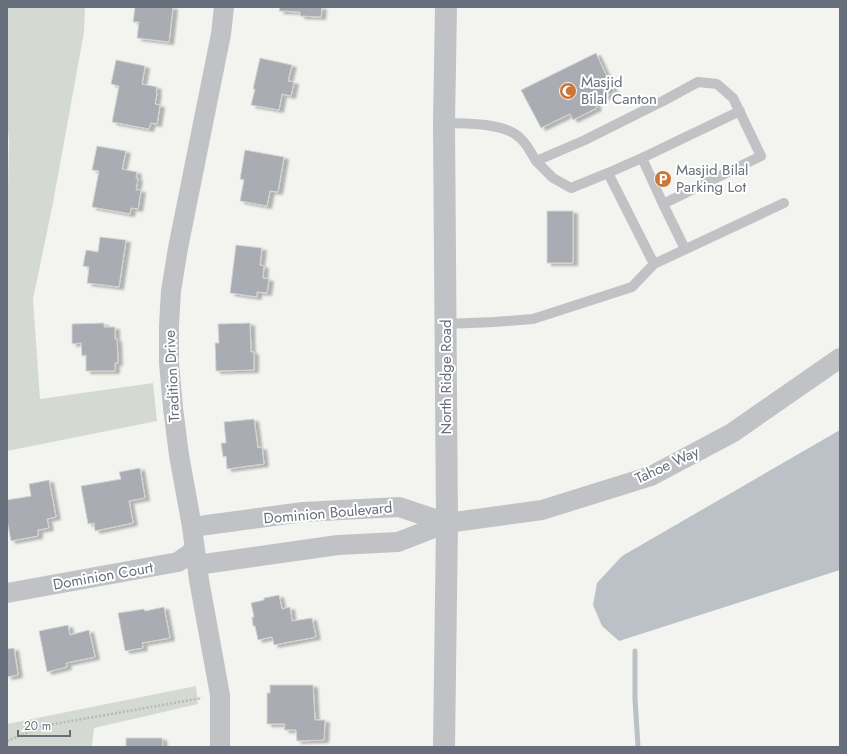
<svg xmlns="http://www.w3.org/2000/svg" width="847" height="754" viewBox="0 0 847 754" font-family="Jost,sans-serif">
<defs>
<filter id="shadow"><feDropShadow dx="4.5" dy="2.5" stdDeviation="1" flood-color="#0004"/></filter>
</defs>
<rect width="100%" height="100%" fill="#f3f4f0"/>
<path fill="#d4dad2" d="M7 7H85L84 32 53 203 33 299 40 399 153 383 157 421 7 451V229L9 141 7 118Z
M196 686 198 704 94 728 92 747H7V724Z"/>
<path fill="#bbc1c7" d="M840 430V570L619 641 602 626 593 605 597 583 622 556Z"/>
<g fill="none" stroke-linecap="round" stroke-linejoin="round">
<path stroke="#bbc1c7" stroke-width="5" d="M635 651V699L638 747"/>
</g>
<path fill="#a9adb3" stroke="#d5d5d3" filter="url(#shadow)" d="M135 7H173L169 42 137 38 139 22H133Z
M280 7H322L321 17 300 16V12L279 11Z
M596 53 614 92 595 102 597 108 573 120 570 114 541 128 521 90Z
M260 58 292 65 288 81 294 82 291 96 282 94 279 110 251 105 255 89H253Z
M116 60 145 66 142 84 157 87 156 92 157 93 155 104 160 105 157 124 151 123 149 129 112 122 119 86 111 84Z
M97 146 126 151 122 169 137 172 136 178H138L136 190H141L138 209 131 208 130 214 92 207 99 171 92 170Z
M245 150 284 157 278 192 270 191 267 206 240 201 244 180 240 179Z
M547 211H573V263H547Z
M100 237 126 240 119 287 87 283 89 267 83 266 86 250 98 252Z
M236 245 262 248 260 265 264 266 263 278 269 279 267 293 257 292V297L230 293Z
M104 323V327H115V339H117L118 363H115V371H86V355L82 356 81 343 72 344V324Z
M250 323 251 352H254V370L216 371 215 343H219L218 324Z
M254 419 258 448 262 447 264 464 227 469 226 456 223 457 221 443H226L224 422Z
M140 468 145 498 129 501 133 523 95 531 94 523 88 524 81 486 121 479 119 472Z
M49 480 56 517 47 519 49 528 38 530V536L11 541 7 520V500L31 496 29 484Z
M279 595 282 609 290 607 292 621 312 618 316 637 274 645 272 637 258 640 255 626H253L252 617H254L251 603 264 600V598Z
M164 607 170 638 142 643 143 648 125 651 118 613 144 609 145 611Z
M68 625 70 635 89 630 95 657 66 663 67 667 47 672 39 631Z
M14 648 18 675 7 677V649Z
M270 685H313L315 720H325L324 740 297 741 296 730H284L285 724H267V693H270Z
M126 738H162L163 747H170H126Z"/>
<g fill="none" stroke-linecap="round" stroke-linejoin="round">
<path stroke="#b7b9bb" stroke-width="2.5" stroke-dasharray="2 2" stroke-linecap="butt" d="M7 741 43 726 202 698"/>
<path stroke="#c0c2c5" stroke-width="10" d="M444 123C465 124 504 122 520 138 527 144 531 153 536 161L585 140 663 101 698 82 717 84 733 98 761 156 663 204 642 158 608 173 571 188 553 178 536 161
M642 158 740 111
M608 173 654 264 784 203
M663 204 685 249
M445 324 494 322 533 319 632 287 654 264"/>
<path stroke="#c0c2c5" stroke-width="20" d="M192 527 303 512 399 507 447 523
M197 565 338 545 398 542 447 523 542 510 651 476 732 433 840 358
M7 593 178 562 195 550
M220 747V695L199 580 192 527 179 455 173 408 169 363V325L171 291 178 248 221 34 224 7"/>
<path stroke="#c0c2c5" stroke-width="22" d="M444 747 447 523 444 123 446 7"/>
</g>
<defs>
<g id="mosque-disc" transform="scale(0.9)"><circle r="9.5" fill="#ca783a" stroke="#fff"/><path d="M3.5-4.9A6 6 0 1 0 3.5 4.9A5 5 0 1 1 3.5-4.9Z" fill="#fff"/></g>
<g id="parking-disc" transform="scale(0.9)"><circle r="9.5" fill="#ca783a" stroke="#fff"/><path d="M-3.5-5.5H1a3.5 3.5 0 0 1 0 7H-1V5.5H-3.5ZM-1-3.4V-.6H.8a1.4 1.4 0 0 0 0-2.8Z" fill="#fff"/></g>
</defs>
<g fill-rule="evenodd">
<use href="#mosque-disc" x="568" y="91"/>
<use href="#parking-disc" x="663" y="179"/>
</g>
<g text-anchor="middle" stroke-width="4" stroke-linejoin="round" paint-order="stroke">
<g font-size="15" fill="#676f7d" stroke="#fff" text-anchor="start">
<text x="581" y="87">Masjid<tspan x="581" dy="17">Bilal Canton</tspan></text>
<text x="676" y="175">Masjid Bilal<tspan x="676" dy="17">Parking Lot</tspan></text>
</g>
<g font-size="15" fill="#676f7d" stroke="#fff">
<text transform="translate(172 376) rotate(-93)" y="5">Tradition Drive</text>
<text transform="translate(446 377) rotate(-90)" y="5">North Ridge Road</text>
<text transform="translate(667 465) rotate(-25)" y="5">Tahoe Way</text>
<text transform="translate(328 513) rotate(-5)" y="5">Dominion Boulevard</text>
<text transform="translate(103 576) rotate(-10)" y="5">Dominion Court</text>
</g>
</g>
<rect width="847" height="754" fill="none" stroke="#676f7d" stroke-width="16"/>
<path d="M18 730v6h52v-6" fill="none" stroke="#676f7d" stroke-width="2"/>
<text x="24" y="730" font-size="12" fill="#676f7d" stroke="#ffffff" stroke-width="3" paint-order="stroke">20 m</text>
</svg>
